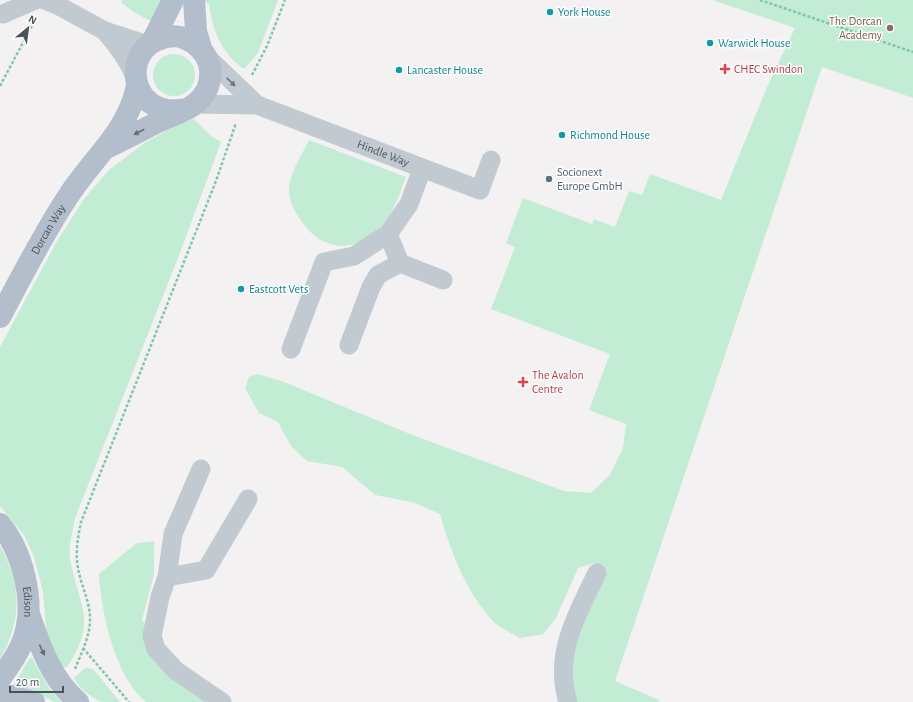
<svg xmlns="http://www.w3.org/2000/svg" width="913" height="702" viewBox="0 0 913 702" font-family="'Alegreya Sans',sans-serif">
	<style>
		.green { fill: #c3ecd5 }
		.lines { fill: none; stroke-linecap: round; stroke-linejoin: round }
		.path { stroke: #7ec7a7; stroke-width: 2.5; stroke-dasharray: 3 2; stroke-linecap: butt }
		.minor { stroke: #c2cad1; stroke-width: 19 }
		.major { stroke: #b3becc; stroke-width: 22 }
		.oneway { fill: #6e777f }
		.oneway2 { fill: #646e78 }
		.culture-dot { fill: #0f9aa8; stroke: #fff; stroke-width: 1.5 }
		.education-dot { fill: #8d6e63; stroke: #fff; stroke-width: 1.5 }
		.health-dot { fill: #e0444e; stroke: #fff; stroke-width: 1.5 }
		.service-dot { fill: #5c6f8a; stroke: #fff; stroke-width: 1.5 }
		.labels { text-anchor: middle; dominant-baseline: central; stroke-width: 3; stroke-linejoin: round; paint-order: stroke }
		.culture-label { font-size: 12px; fill: #0d838f; stroke: #fff; text-anchor: start }
		.education-label { font-size: 12px; fill: #785e54; stroke: #fff; text-anchor: end }
		.health-label { font-size: 12px; fill: #be3a42; stroke: #fff; text-anchor: start }
		.street-label { font-size: 12px; fill: #4a535c; stroke: #fff }
		.service-label { font-size: 12px; fill: #4e5e75; stroke: #fff; text-anchor: start }
	</style>
	<rect width="100%" height="100%" fill="#f3f1f1"/>
	<g class="green">
		<path d="M122 0H162L151 21 135 13 121 2Z"/>
		<path d="M201 0H278L258 53 244 69C222 55 212 29 209 4Z"/>
		<path d="M712 0H913V98L822 67 615 681 659 700 658 702H567L559 677 603 572 593 563 578 568 556 618 543 634 520 638C512 633 501 629 494 622 466 593 451 552 440 514L412 502 375 495 342 467 307 461 291 446 278 422 259 413 245 388 249 377 258 374 284 382 410 434 564 491 591 493 610 475 623 448 626 424 589 410 610 354 491 309 515 247 506 243 523 198 592 224 594 219 615 227 629 191 642 195 650 174 721 200 767 87 795 28Z"/>
		<circle cx="174" cy="75" r="21"/>
		<path d="M194 119 211 136 221 142 178 258 75 518C73 531 68 545 70 558 78 606 99 620 67 667L62 668 47 638 43 592 34 557 24 535 0 506V347L57 241 84 199 109 170 146 142 179 124Z"/>
		<path d="M309 140 406 177C400 193 395 209 384 223 360 253 324 254 302 222 295 212 288 201 289 188 290 172 302 155 309 140Z"/>
		<path d="M154 541V574L142 620 218 702H146C115 677 101 612 99 574L137 543Z"/>
		<path d="M0 546C22 585 22 620 0 659Z"/>
		<path d="M32 658 49 688 61 702H54L32 690 14 685 29 659Z"/>
		<path d="M86 667 94 670 120 702H100L84 691 78 685 74 678Z"/>
	</g>
	<g class="lines">
		<g class="path">
			<path d="M760 0 913 52"/>
			<path d="M252 75 267 46 285 0"/>
			<path d="M0 86 35 20"/>
			<path d="M83 648 129 702"/>
			<path d="M75 669C81 654 89 638 90 622 91 603 81 586 78 568 75 552 78 537 81 522L216 181 236 123"/>
		</g>
		<g class="minor">
			<path d="M44 0 57 5 105 31 148 45"/>
			<path d="M3 14 35 0"/>
			<path d="M105 31C118 46 128 60 136 78"/>
			<path d="M207 57 257 105"/>
			<path id="s1" d="M196 104 257 105 480 190 491 160"/>
			<path d="M388 234 400 263 443 280"/>
			<path d="M349 345 371 287 378 275 400 263"/>
			<path d="M291 349 324 262 354 256 388 234 409 204 422 169"/>
			<path d="M201 469 173 534 167 577 160 597 152 636 156 649 175 670 222 702"/>
			<path d="M167 577 206 570 248 499"/>
			<path d="M568 702C553 655 577 614 597 573"/>
		</g>
		<g class="major">
			<path d="M194 0 196 31 201 48"/>
			<path d="M152 42 173 0"/>
			<path d="M106 148C123 140 140 131 158 122 172 115 192 110 202 97 210 88 212 74 209 63 204 50 196 43 184 38 177 35 170 36 163 38 119 49 129 121 187 109"/>
			<path id="s2" d="M0 317C22 276 43 234 69 195 93 158 129 130 137 85"/>
			<path id="s3" d="M0 524C22 551 35 599 25 634 21 650 10 665 0 679"/>
			<path d="M29 614C40 646 51 679 78 702"/>
			<path d="M0 696H12L34 702"/>
		</g>
	</g>
	<defs><path id="oneway-solid" d="M-6-.8H1V-3.2L6.5 0L1 3.2V.8H-6Z"/></defs>
	<use class="oneway" href="#oneway-solid" transform="translate(231 82) rotate(44)"/>
	<g class="oneway2">
		<use href="#oneway-solid" transform="translate(139 132) rotate(152)"/>
		<use href="#oneway-solid" transform="translate(42 650) rotate(65)"/>
	</g>
	<g class="culture-dot">
		<circle cx="550" cy="12" r="4"/>
		<circle cx="710" cy="43" r="4"/>
		<circle cx="399" cy="70" r="4"/>
		<circle cx="562" cy="135" r="4"/>
		<circle cx="241" cy="289" r="4"/>
	</g>
	<circle class="education-dot" cx="890" cy="28" r="4"/>
	<g class="health-dot">
		<path d="M723 63h4v4h4v4h-4v4h-4v-4h-4v-4h4z"/>
		<path d="M521 376h4v4h4v4h-4v4h-4v-4h-4v-4h4z"/>
	</g>
	<circle class="service-dot" cx="549" cy="179" r="4"/>
	<g class="labels">
		<g class="culture-label">
			<text x="558" y="12">York House</text>
			<text x="718" y="43">Warwick House</text>
			<text x="407" y="70">Lancaster House</text>
			<text x="570" y="135">Richmond House</text>
			<text x="249" y="289">Eastcott Vets</text>
		</g>
		<g class="education-label">
			<text x="882" y="21">The Dorcan<tspan x="882" dy="14">Academy</tspan></text>
		</g>
		<g class="health-label">
			<text x="734" y="69">CHEC Swindon</text>
			<text x="532" y="375">The Avalon<tspan x="532" dy="14">Centre</tspan></text>
		</g>
		<g class="street-label">
			<text stroke="none"><textPath href="#s1" startOffset="196">Hindle Way</textPath></text>
			<text stroke="none"><textPath href="#s2" startOffset="100">Dorcan Way</textPath></text>
			<text stroke="none"><textPath href="#s3" startOffset="84">Edison</textPath></text>
		</g>
		<g class="service-label">
			<text x="557" y="172">Socionext<tspan x="557" dy="14">Europe GmbH</tspan></text>
		</g>
	</g>
	<g transform="translate(28 28) rotate(29)" stroke="#ffffff" stroke-width="3" paint-order="stroke">
	<path d="M0-3L7 15L0 10L-7 15Z" fill="#4a535c"/>
	<text y="-6" font-size="11" font-weight="bold" text-anchor="middle" fill="#4a535c">N</text>
	</g>
	<path d="M10 686v6h53v-6" fill="none" stroke="#4a535c" stroke-width="2"/>
	<text x="16" y="686" font-size="12" fill="#4a535c" stroke="#ffffff" stroke-width="3" paint-order="stroke">20 m</text>
</svg>
